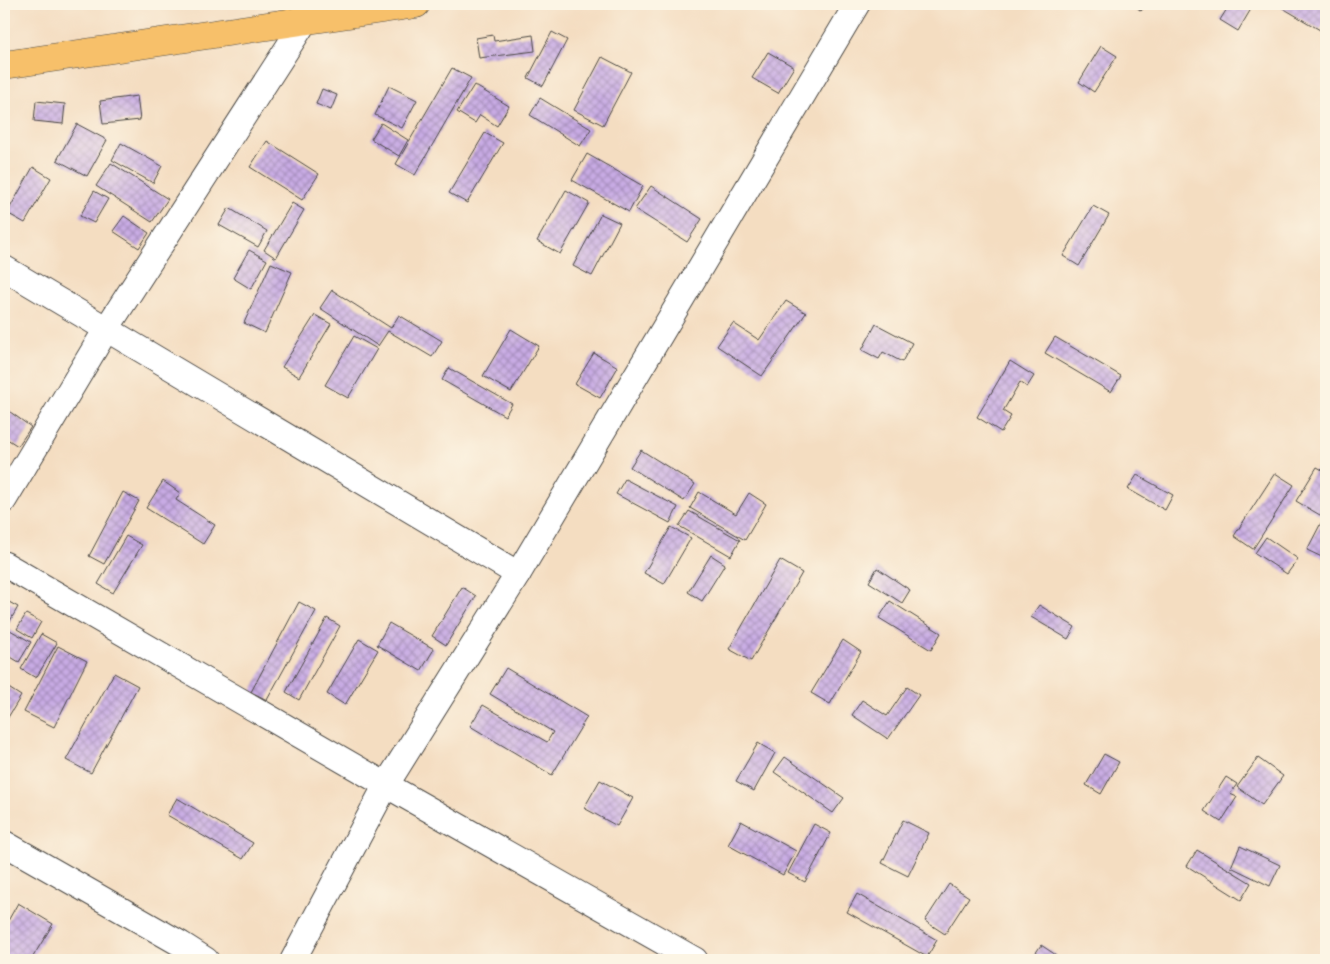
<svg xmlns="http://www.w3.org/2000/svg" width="1330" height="964" viewBox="0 0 1330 964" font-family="'Architects Daughter',sans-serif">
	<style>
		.building { fill: url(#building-cross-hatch) }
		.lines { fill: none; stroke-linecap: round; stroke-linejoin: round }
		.street-casing { stroke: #494642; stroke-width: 27 }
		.primary-casing { stroke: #494642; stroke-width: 29 }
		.street { stroke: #fff; stroke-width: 25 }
		.primary { stroke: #f7c06b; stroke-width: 28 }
	</style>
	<defs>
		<pattern id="building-cross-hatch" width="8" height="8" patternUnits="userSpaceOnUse" patternTransform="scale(1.25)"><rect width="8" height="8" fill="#c8abe4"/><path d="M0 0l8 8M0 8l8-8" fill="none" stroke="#a38bb9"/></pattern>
	</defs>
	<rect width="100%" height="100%" fill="#fcf5e5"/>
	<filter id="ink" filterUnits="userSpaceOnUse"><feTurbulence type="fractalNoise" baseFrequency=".02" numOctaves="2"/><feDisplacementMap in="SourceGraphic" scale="10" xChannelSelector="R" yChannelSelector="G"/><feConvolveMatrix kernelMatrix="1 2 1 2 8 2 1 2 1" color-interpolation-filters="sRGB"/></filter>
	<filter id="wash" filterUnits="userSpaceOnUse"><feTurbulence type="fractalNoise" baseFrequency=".0096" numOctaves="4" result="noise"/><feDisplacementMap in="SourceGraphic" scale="20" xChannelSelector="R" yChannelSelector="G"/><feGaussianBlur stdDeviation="1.12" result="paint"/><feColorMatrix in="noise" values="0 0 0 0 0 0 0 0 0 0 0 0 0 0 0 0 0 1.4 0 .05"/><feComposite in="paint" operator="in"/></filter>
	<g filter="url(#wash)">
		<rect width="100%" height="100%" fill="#f4ddc1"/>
		<g id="blocks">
			<g class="building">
				<path d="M1133 4H1148L1141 11Z"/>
				<path d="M1230 4H1254L1238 31 1220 20Z"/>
				<path d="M1276 4H1326V20L1320 30Z"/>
				<path d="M552 32 567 40 543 86 528 78Z"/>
				<path d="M493 35 494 41 533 35 535 51 479 58 476 38Z"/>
				<path d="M1101 46 1117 56 1094 92 1079 82Z"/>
				<path d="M768 52 794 67 778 93 752 78Z"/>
				<path d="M602 57 631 72 603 125 574 110Z"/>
				<path d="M452 68 471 78 415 175 396 164Z"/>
				<path d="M474 85 509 106 497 126 480 115 475 123 457 112Z"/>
				<path d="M389 86 417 100 402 128 375 115Z"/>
				<path d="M322 89 337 95 331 110 316 104Z"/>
				<path d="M137 96 140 120 103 124 100 101Z"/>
				<path d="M540 98 591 129 580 146 530 115Z"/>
				<path d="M36 101 65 104 63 124 34 121Z"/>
				<path d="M381 123 408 140 399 156 371 139Z"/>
				<path d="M77 124 107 140 87 176 57 160Z"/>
				<path d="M485 133 503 143 467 203 449 193Z"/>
				<path d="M267 141 319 174 302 200 250 167Z"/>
				<path d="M121 143 162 166 153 183 112 160Z"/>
				<path d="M587 154 643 186 629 212 572 180Z"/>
				<path d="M111 163 168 199 152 222 96 186Z"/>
				<path d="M33 167 51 178 25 223 7 213Z"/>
				<path d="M651 186 702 219 687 242 635 209Z"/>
				<path d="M566 190 589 203 560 254 537 241Z"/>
				<path d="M94 191 108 199 94 223 80 216Z"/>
				<path d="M292 203 304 210 276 258 264 250Z"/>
				<path d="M1093 206 1109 215 1079 266 1063 256Z"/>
				<path d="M229 208 267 231 258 247 219 225Z"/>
				<path d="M601 214 620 223 592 276 573 266Z"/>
				<path d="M124 216 149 233 139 248 113 231Z"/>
				<path d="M249 250 267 260 251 289 233 278Z"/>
				<path d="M271 263 292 272 265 333 244 323Z"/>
				<path d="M332 290 391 328 399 315 442 341 432 357 388 331 378 346 320 308Z"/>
				<path d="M786 301 806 313 762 376 717 346 733 323 759 340Z"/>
				<path d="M315 315 331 324 299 377 282 367Z"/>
				<path d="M876 324 912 343 902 362 883 352 879 359 862 350Z"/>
				<path d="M511 329 539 346 511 392 483 376Z"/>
				<path d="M354 336 377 349 348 398 325 385Z"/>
				<path d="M1055 337 1121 376 1111 392 1045 353Z"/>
				<path d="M594 353 618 367 600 398 575 384Z"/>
				<path d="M1010 361 1034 376 1027 387 1020 382 1003 411 1011 416 1001 432 977 417Z"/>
				<path d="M449 368 512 404 505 416 442 380Z"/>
				<path d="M6 409 31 427 18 446 4 437V412Z"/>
				<path d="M641 450 695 484 684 501 630 467Z"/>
				<path d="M1317 467 1326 472 1325 518 1296 501Z"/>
				<path d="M1275 473 1294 485 1253 549 1234 536Z"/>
				<path d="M1137 475 1173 495 1165 510 1128 489Z"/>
				<path d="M625 479 678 507 670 523 616 494Z"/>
				<path d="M163 481 180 493 176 500 215 525 203 544 146 508Z"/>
				<path d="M123 492 139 501 104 564 89 556Z"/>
				<path d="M699 492 736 514 749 493 766 504 745 540 690 508Z"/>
				<path d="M689 511 740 540 731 556 679 526Z"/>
				<path d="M1321 523 1326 526V559L1307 550Z"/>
				<path d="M671 527 691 538 664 584 644 573Z"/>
				<path d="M126 536 142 545 113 593 98 584Z"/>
				<path d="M1266 537 1298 559 1287 574 1255 553Z"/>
				<path d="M711 555 725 564 702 601 688 592Z"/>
				<path d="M780 560 802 573 751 661 729 649Z"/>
				<path d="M877 568 910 590 902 603 869 582Z"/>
				<path d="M462 587 476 596 446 645 432 636Z"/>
				<path d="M890 601 941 633 931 650 879 618Z"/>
				<path d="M9 602 18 607 6 628 4 627V611Z"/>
				<path d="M299 602 316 611 267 700 251 692Z"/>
				<path d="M1039 605 1075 627 1068 639 1031 617Z"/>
				<path d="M26 614 41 622 32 638 17 629Z"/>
				<path d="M327 618 340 626 299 700 286 692Z"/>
				<path d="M389 623 434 649 421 671 377 645Z"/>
				<path d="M10 630 31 642 19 662 4 653V640Z"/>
				<path d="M41 634 57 643 36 678 21 669Z"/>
				<path d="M359 639 378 650 345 705 327 694Z"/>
				<path d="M843 640 861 652 830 704 811 693Z"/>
				<path d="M58 646 87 661 54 727 24 712Z"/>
				<path d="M506 668 587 717 552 775 470 726 483 705 547 742 553 732 490 694Z"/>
				<path d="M114 673 138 686 91 773 66 760Z"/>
				<path d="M4 685 21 696 7 719 4 717Z"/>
				<path d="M907 687 919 695 888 739 852 715 862 700 887 716Z"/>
				<path d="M758 743 775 753 754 791 736 781Z"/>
				<path d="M1104 754 1119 762 1101 794 1086 785Z"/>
				<path d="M785 757 844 798 833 813 774 772Z"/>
				<path d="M1258 758 1283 776 1262 805 1237 787Z"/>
				<path d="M1226 777 1237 784 1230 794 1237 797 1221 822 1204 811Z"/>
				<path d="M600 780 633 798 617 826 584 808Z"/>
				<path d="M177 798 253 843 243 859 167 815Z"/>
				<path d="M903 820 929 833 908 876 882 863Z"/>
				<path d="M741 821 796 851 783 875 728 845Z"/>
				<path d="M814 824 831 833 805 882 788 873Z"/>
				<path d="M1240 846 1280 865 1270 886 1231 867Z"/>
				<path d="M1197 850 1251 883 1241 900 1187 866Z"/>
				<path d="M949 884 969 897 945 934 925 921Z"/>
				<path d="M857 894 937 940 927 957 847 912Z"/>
				<path d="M18 903 53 924 31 960H4V928Z"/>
				<path d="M1041 945 1056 955 1053 960H1031Z"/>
			</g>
		</g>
	</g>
	<g filter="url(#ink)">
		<use href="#blocks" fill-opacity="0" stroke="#494642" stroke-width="1"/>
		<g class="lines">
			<defs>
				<g id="street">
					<path d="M4 268 518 574"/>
					<path d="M4 500 107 328 316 4"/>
					<path d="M4 564 386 785 695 960"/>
					<path d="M4 843 181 944 206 960"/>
					<path d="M293 960 386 785 518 574 857 4"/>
				</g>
				<path id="primary" d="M4 65 416 4"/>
			</defs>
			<use href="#street" class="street-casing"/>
			<use href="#primary" class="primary-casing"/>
			<use href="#street" class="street"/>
			<use href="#primary" class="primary"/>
		</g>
	</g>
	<rect width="1330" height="964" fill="none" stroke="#fcf5e5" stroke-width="20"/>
</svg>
